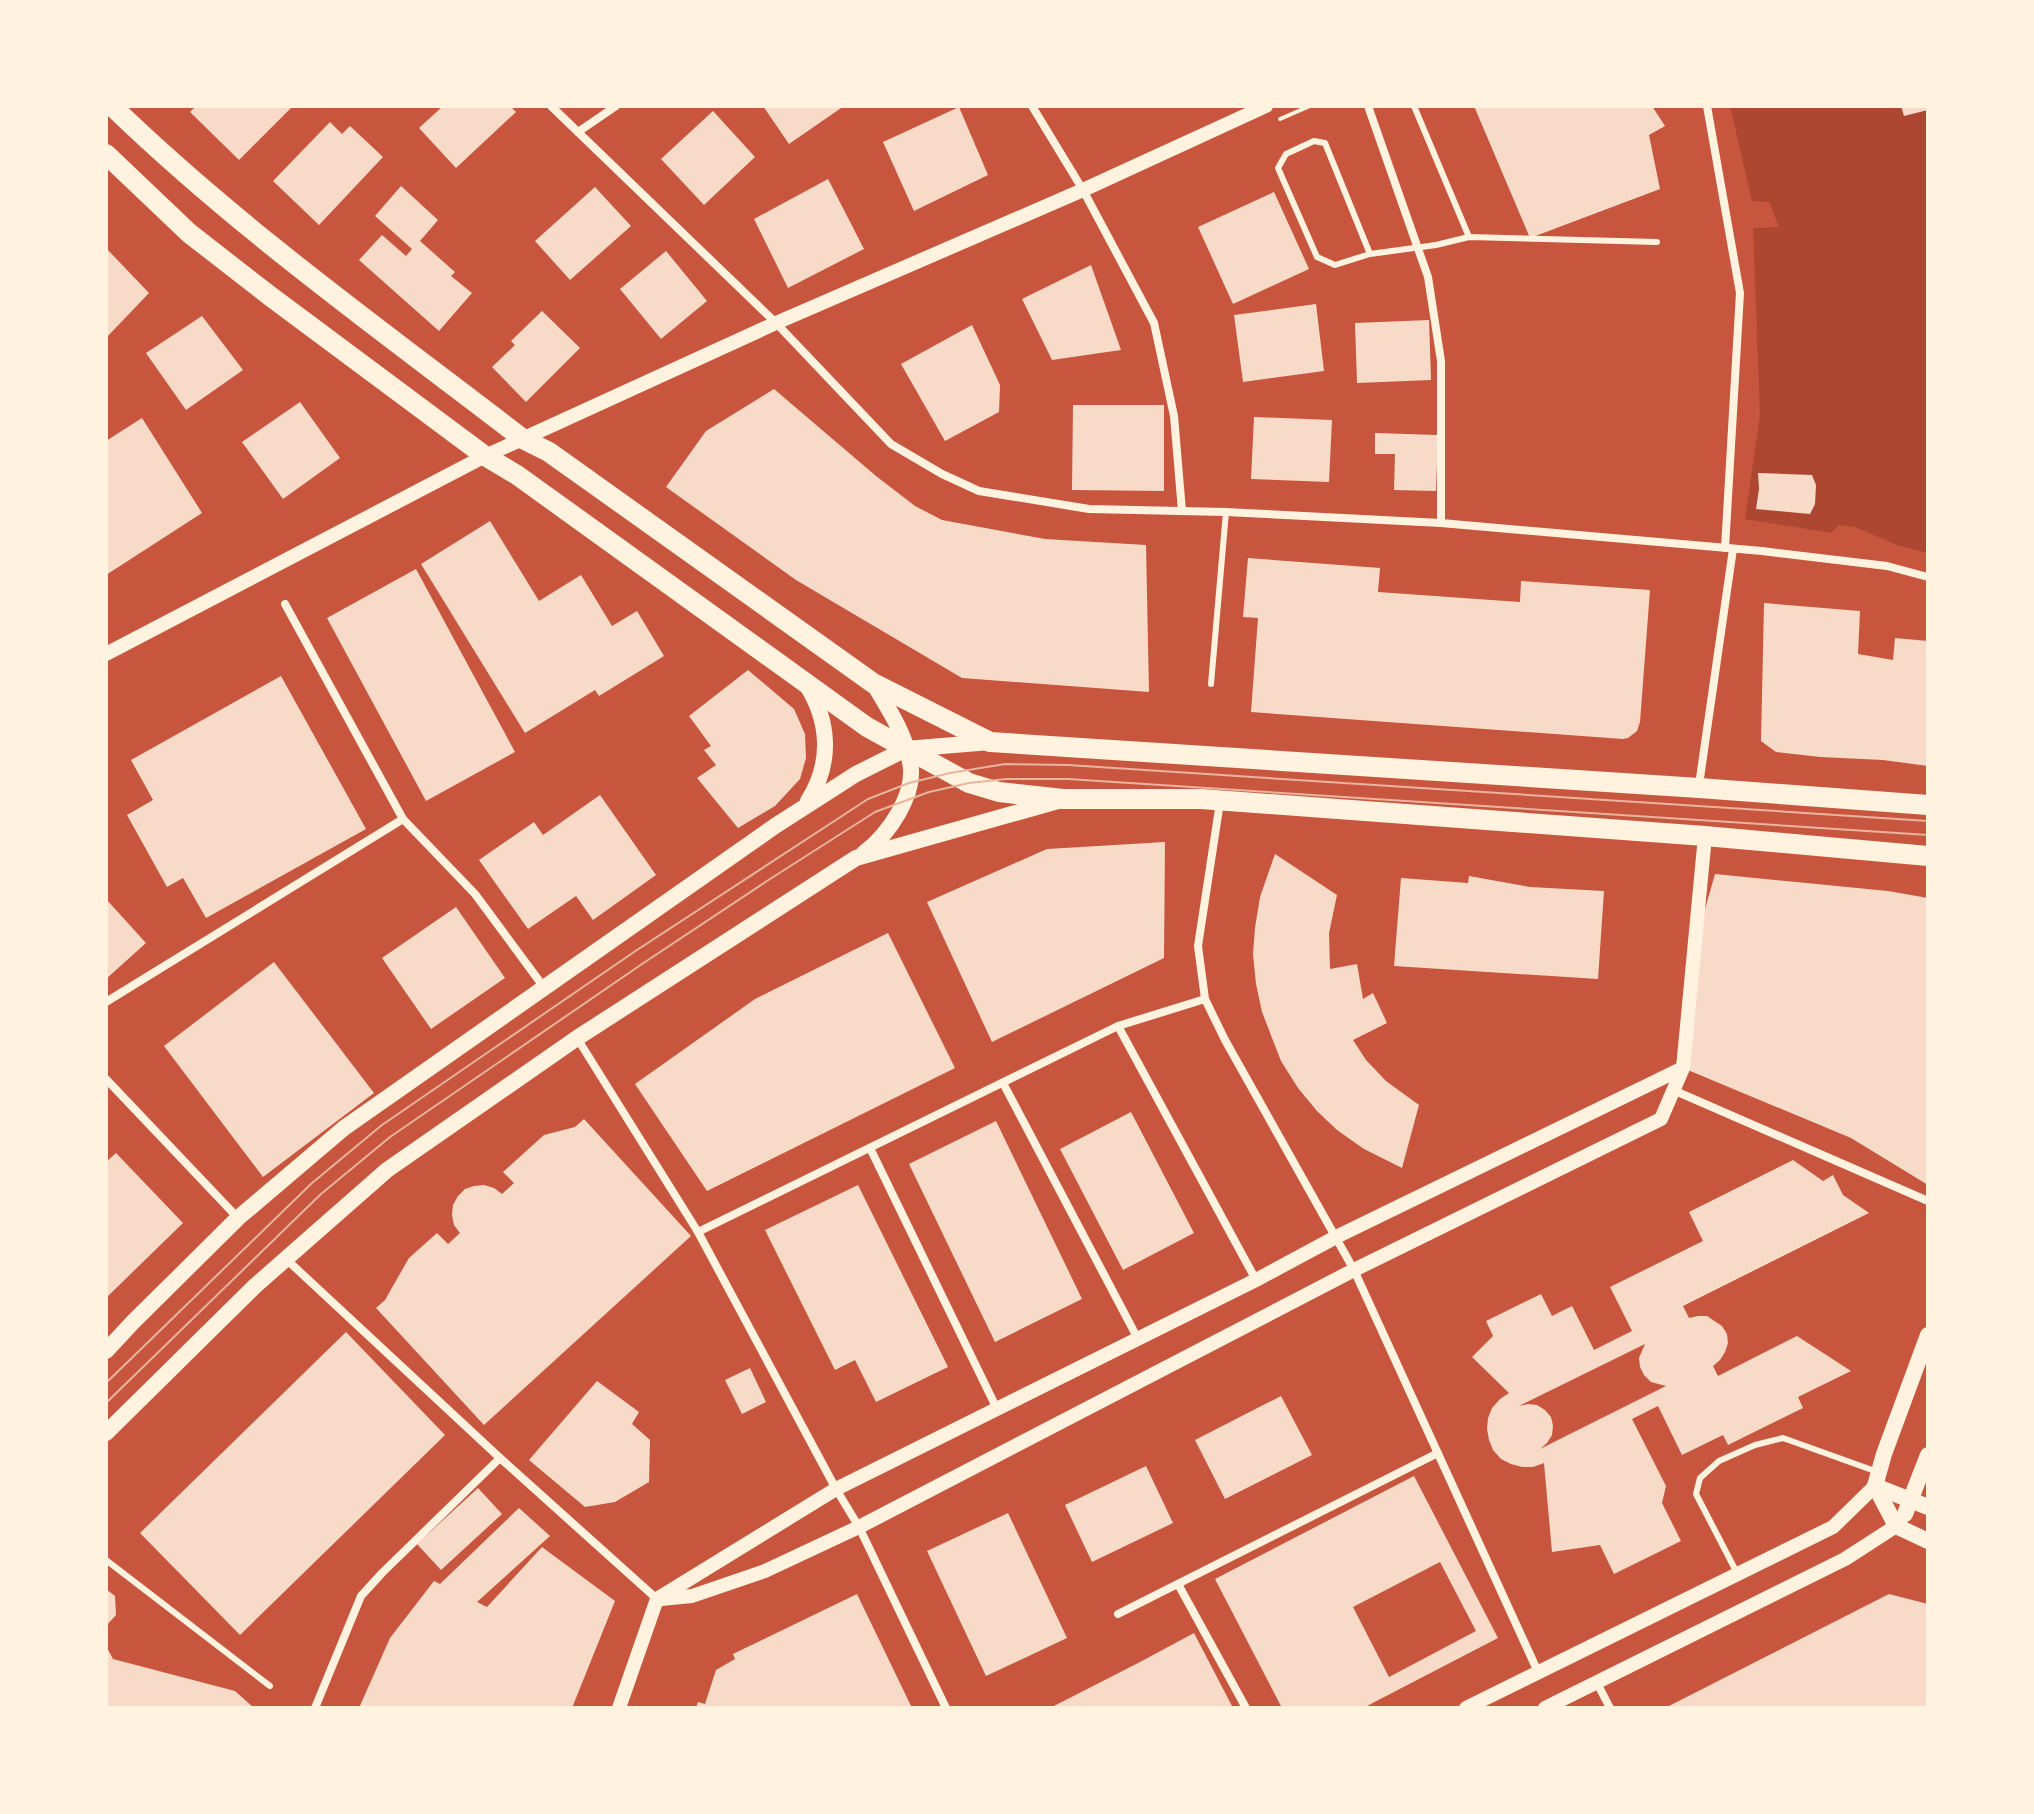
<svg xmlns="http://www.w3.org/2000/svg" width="2034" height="1814" viewBox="0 0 2034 1814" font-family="'Asap Condensed',sans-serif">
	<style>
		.green { fill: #ae4732 }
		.building { fill: #f7dbc8; fill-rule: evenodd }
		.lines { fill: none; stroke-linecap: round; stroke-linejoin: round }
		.path { stroke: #fff3e0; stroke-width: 4 }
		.service { stroke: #fff3e0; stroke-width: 6 }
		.minor { stroke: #fff3e0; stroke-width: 8 }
		.tertiary { stroke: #fff3e0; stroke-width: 14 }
		.secondary { stroke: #fff3e0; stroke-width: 16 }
		.primary { stroke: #fff3e0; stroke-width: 20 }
		.tram { stroke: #e9b49f; stroke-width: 2 }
	</style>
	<rect width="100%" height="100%" fill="#c8553d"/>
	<path class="green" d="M1730 106H1928V553L1897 545 1855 527 1839 525 1831 533 1745 519 1760 414 1753 228 1779 227 1769 202 1752 201Z"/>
	<g class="building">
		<path d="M196 106H293L239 160 190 112Z"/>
		<path d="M443 106H510L516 112 456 168 419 128Z"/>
		<path d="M763 106H844L789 144Z"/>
		<path d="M1474 106H1652L1665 126 1649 135 1660 189 1530 238Z"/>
		<path d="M1901 106H1928V110L1904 116Z"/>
		<path d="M959 107 988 175 914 211 883 142Z"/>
		<path d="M713 111 755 157 704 205 661 159Z"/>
		<path d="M330 122 342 134 350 126 383 157 319 225 273 181Z"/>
		<path d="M828 179 864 249 788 288 754 219Z"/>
		<path d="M401 186 438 220 420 241 455 272 451 276 472 293 439 331 359 260 382 235 406 256 412 249 375 216Z"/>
		<path d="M595 187 631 226 570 280 535 241Z"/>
		<path d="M1274 192 1309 269 1233 304 1198 227Z"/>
		<path d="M106 248 149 293 106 338Z"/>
		<path d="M666 251 707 301 661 339 620 289Z"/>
		<path d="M1091 265 1121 350 1052 360 1022 299Z"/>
		<path d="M1316 304 1324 371 1243 382 1234 315Z"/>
		<path d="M542 311 580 348 526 402 492 367 515 345 511 341Z"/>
		<path d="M202 316 243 370 186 410 146 353Z"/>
		<path d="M1429 320 1431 380 1357 383 1355 323Z"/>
		<path d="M972 325 1000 385 999 412 945 441 901 364Z"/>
		<path d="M774 389 876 476 915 506 942 520 1045 539 1146 545 1149 692 962 678 796 580 666 487 706 431Z"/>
		<path d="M300 402 340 458 283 499 242 442Z"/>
		<path d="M1073 405H1164V491L1072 490Z"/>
		<path d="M1254 417 1332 420 1329 482 1251 479Z"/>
		<path d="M142 418 202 513 106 575V441Z"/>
		<path d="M1375 433 1438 435 1436 491 1394 490 1395 454H1375Z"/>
		<path d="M1758 473 1812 475 1816 485 1815 504 1810 514 1756 509 1759 489Z"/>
		<path d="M490 521 539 601 581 575 612 626 637 611 664 656 599 696 595 690 525 733 421 564Z"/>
		<path d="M1248 558 1380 568 1378 592 1520 602 1521 581 1650 590 1640 722 1637 731 1628 738 1623 739 1251 712 1258 618 1243 617Z"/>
		<path d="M416 569 515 752 426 801 327 618Z"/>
		<path d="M1764 603 1860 611 1858 654 1893 660 1895 638 1928 641V766L1883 760 1820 757 1776 752 1761 741Z"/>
		<path d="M748 670 794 709 805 734 806 758 800 779 775 806 738 828 697 778 716 765 704 750 711 746 689 716Z"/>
		<path d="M281 676 366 829 206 918 183 878 167 887 127 815 153 800 131 760Z"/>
		<path d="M600 795 656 875 593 920 576 896 528 929 479 860 534 822 543 835Z"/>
		<path d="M1165 842 1164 958 992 1042 927 902 1047 849Z"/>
		<path d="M1275 854 1337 895 1329 933 1330 969 1357 964 1363 999 1373 993 1387 1023 1353 1040 1366 1060 1386 1081 1419 1105 1402 1168 1364 1149 1337 1130 1317 1111 1298 1088 1281 1061 1262 1012 1256 984 1253 954 1255 928 1260 897Z"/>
		<path d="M1715 874 1888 891 1928 898V1185L1851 1138 1683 1068 1694 948Z"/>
		<path d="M1469 876 1530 887 1604 891 1598 979 1394 966 1401 878 1468 883Z"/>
		<path d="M106 899 146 943 106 979Z"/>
		<path d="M456 907 505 978 431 1029 382 958Z"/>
		<path d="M888 933 955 1068 707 1191 635 1084 755 999Z"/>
		<path d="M274 962 374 1093 263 1177 164 1046Z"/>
		<path d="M1131 1112 1194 1233 1123 1270 1060 1149Z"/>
		<path d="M584 1119 691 1236 484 1425 376 1308 385 1300 409 1258 437 1233 448 1244 460 1233 454 1225 452 1215 453 1205 458 1196 465 1189 474 1186 484 1185 494 1188 502 1194 514 1183 503 1172 544 1135 575 1127Z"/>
		<path d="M996 1121 1082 1299 995 1342 909 1164Z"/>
		<path d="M116 1153 183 1223 106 1298V1162Z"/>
		<path d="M1793 1160 1823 1181 1833 1175 1843 1195 1869 1213 1683 1306 1689 1318 1698 1316H1707L1722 1326 1727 1334 1728 1343 1725 1352 1720 1360 1713 1366 1718 1376 1797 1336 1851 1371 1798 1397 1803 1408 1728 1445 1723 1435 1682 1455 1658 1406 1632 1419 1666 1486 1662 1503 1681 1541 1614 1574 1600 1545 1552 1552 1544 1463 1533 1467H1522L1511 1464 1501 1459 1493 1450 1489 1440 1487 1429 1488 1418 1492 1408 1500 1399 1509 1393 1472 1357 1493 1336 1486 1321 1541 1294 1552 1316 1572 1306 1594 1350 1632 1331 1610 1287 1703 1241 1689 1212ZM1645 1344 1639 1358 1640 1367 1644 1375 1651 1382 1666 1386 1540 1449 1547 1443 1552 1435 1553 1426 1551 1417 1545 1410 1537 1405 1528 1404 1519 1406Z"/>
		<path d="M858 1185 948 1367 876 1402 855 1360 835 1370 765 1230Z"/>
		<path d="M346 1332 445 1435 240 1635 140 1533Z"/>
		<path d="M750 1368 766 1402 742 1414 725 1380Z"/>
		<path d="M597 1381 639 1412 632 1424 650 1440 649 1482 615 1502 585 1507 529 1460Z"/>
		<path d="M1281 1396 1312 1455 1225 1499 1195 1440Z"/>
		<path d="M1146 1466 1173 1523 1092 1562 1065 1505Z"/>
		<path d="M1414 1476 1498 1638 1363 1708H1282L1215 1579ZM1440 1562 1476 1631 1389 1677 1353 1607Z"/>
		<path d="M478 1488 502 1514 441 1570 417 1544Z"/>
		<path d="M519 1508 550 1536 477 1602 487 1607 542 1547 615 1601 572 1708H359L390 1638 434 1581 440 1584Z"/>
		<path d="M1008 1513 1067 1638 986 1676 927 1551Z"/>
		<path d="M106 1589 115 1596 116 1615 106 1626Z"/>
		<path d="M857 1594 912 1708H696L698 1702 705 1704 716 1670 735 1659 733 1654Z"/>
		<path d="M1889 1594 1928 1604V1708H1665Z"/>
		<path d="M1194 1633 1233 1708H1050L1140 1662Z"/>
		<path d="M106 1646 113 1659 235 1691 254 1708H106Z"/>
	</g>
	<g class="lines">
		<path class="path" d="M1280 119 1310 106"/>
		<g class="service">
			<path d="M1414 106 1469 237"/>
			<path d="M1370 254 1325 143 1314 141 1286 154 1278 168 1317 257 1335 265 1370 254 1436 245 1469 237 1657 242"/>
			<path d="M1211 684 1226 512"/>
			<path d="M106 1560 270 1686"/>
			<path d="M1737 1573 1696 1494 1700 1478 1719 1461 1755 1445 1783 1438 1875 1471"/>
		</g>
		<g class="minor">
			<path d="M551 106 776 323 891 444 942 474 979 491 1089 509 1226 512 1441 523 1762 551 1887 566 1928 577"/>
			<path d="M1032 106 1083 190 1154 323 1174 416 1182 511"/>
			<path d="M1368 106 1428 277 1441 361V523"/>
			<path d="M1707 106 1740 293 1725 548"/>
			<path d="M578 132 616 106"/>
			<path d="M285 604 403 819 475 894 543 986"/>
			<path d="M1699 785 1733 549"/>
			<path d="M1220 802 1198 946 1205 999 1225 1040 1354 1270 1538 1672"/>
			<path d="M106 1002 403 819"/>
			<path d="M1118 1026 1256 1280"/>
			<path d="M577 1038 698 1232 836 1489 859 1527 946 1708"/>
			<path d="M106 1079 238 1218"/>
			<path d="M1003 1083 1138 1339"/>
			<path d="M1673 1090 1928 1201"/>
			<path d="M870 1148 997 1409"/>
			<path d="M698 1232 1118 1026 1205 999"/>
			<path d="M286 1259 500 1458 657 1599"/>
			<path d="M1178 1584 1246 1708"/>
			<path d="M1118 1614 1438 1453"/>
			<path d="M1597 1683 1610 1708"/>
			<path d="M315 1708 361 1596 382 1573 500 1458"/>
		</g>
		<g class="tertiary">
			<path d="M106 654 485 456 776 323 1083 190 1266 106"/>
			<path d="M661 1599 692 1596 765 1571 859 1527 1354 1270 1661 1119 1683 1068"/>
			<path d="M619 1708 657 1599 836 1489 1256 1280 1336 1237 1683 1068 1705 836"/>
			<path d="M1466 1708 1833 1527 1875 1486"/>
			<path d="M1545 1708 1845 1559 1896 1526 1901 1520"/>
		</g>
		<g class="secondary">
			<path d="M806 684C830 722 832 763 808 801"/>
			<path d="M864 853C888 835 917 794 910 762 905 733 888 708 873 683"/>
			<path d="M1928 1335 1884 1454 1875 1486 1896 1526 1928 1541"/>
			<path d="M106 1351 133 1322 238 1218 344 1128 775 826 856 774 906 749 990 742"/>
			<path d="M106 1433 255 1286 387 1170 577 1038 856 858 1058 801"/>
			<path d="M1875 1486 1928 1507"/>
			<path d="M1905 1514 1928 1455"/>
		</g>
		<g class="primary">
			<path d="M112 106C239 229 384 332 523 439L549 452 873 683 990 742 1699 788 1928 805"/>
			<path d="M106 154 189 233 270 296 485 456 517 475 867 727 969 783 999 792 1063 799H1201L1705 836 1928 856"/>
		</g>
		<g class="tram">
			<path d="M106 1383 312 1183 382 1125 634 952 868 799 909 783 950 773 1005 764 1068 765 1928 821"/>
			<path d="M106 1403 321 1194 390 1137 642 964 770 879 875 812 929 792 969 783 1006 779H1068L1928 835"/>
		</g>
	</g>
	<rect width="2034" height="1814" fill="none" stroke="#fff3e0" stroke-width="216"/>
</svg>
